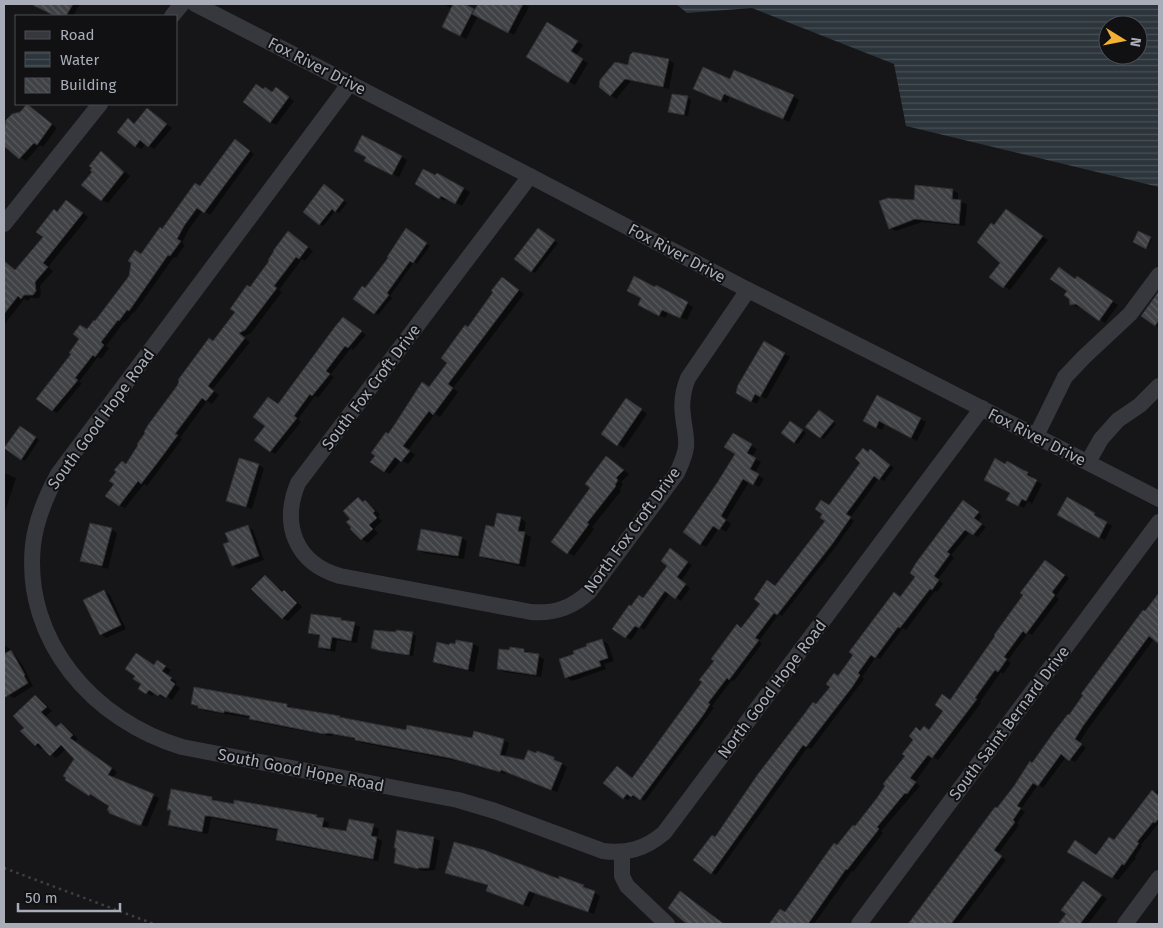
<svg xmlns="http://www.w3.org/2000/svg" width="1163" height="928" viewBox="0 0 1163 928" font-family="'Fira Sans',sans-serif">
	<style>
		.water { fill: url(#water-rules); fill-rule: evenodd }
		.shadow { fill: #0007 }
		.building { fill: url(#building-back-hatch); stroke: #303034 }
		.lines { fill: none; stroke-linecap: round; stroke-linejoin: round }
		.path { stroke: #3d3f44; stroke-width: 2.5; stroke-dasharray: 2.5 4; stroke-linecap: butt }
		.minor { stroke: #37383d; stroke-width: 16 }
		.labels { text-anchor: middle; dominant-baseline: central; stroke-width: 4; stroke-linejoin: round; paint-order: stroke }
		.street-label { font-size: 16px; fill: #a8adb8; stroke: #111113 }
	</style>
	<defs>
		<pattern id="water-rules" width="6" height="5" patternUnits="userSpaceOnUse" patternTransform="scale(1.25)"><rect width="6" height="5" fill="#2c353c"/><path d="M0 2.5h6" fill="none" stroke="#485056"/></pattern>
		<pattern id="building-back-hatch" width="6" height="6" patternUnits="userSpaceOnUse" patternTransform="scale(1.25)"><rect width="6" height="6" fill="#404145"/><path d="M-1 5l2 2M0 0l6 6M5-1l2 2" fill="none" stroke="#595a5e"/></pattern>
	</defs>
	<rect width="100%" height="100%" fill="#161618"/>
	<path class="water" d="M676 4H1159V187L906 126 894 64 752 8 687 13ZM1108 25H1138V55H1108Z"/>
	<g class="shadow">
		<path d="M33 4H80L73 16H57Z"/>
		<path d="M444 4H462L475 11 479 4H524L529 7 514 35 478 16 466 39 443 26 452 9Z"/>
		<path d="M547 24 583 45 576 56 588 63 575 85 527 57Z"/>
		<path d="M668 60 674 63 669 89 631 81 616 99 611 95 629 66Z"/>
		<path d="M731 80 793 96 799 100 789 122 730 96 727 103 701 92Z"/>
		<path d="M264 91 273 93 282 92 294 101 276 125 270 122Z"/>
		<path d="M687 98 691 100 688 116 670 112Z"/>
		<path d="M27 105 57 128 43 147 40 145 26 161 4 145V133Z"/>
		<path d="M148 110 172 128 154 149 146 144 141 149 135 146 128 120 135 124Z"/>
		<path d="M362 136 407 160 399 177 371 163 367 157Z"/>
		<path d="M240 144 254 154 210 215 203 210 189 229 182 243 185 245 176 258 174 257 134 313 133 312 125 323 124 322 106 346 109 348 101 359 98 357 79 382 82 383 57 413 52 410 73 354 87 331 96 322 130 277 142 255Z"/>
		<path d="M102 153 130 176 108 203 102 200 94 172Z"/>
		<path d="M437 174 470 192 462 206 447 198 445 201 416 183 436 176Z"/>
		<path d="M328 187 347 203 339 213 335 211 323 226 320 224Z"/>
		<path d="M953 190 958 193V201L967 204 965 226 922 222 896 231 890 228 915 202Z"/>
		<path d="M75 207 88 217 48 267 53 271 40 286 41 294 39 298H30L28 301 24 299 4 325V267L15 271 44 237 57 213Z"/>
		<path d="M1011 215 1048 240 1010 290 991 277 1002 263 995 227Z"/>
		<path d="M542 231 558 243 535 273 532 271Z"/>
		<path d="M410 232 430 246 417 264 414 262 390 296 392 298 378 315 355 299 365 289Z"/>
		<path d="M1138 233 1152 239 1148 248 1134 242Z"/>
		<path d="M293 236 313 251 305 261 302 259 279 290 282 292 251 333 243 337 250 342 212 390 219 395 212 404 207 401 180 438 182 439 147 486 144 484 125 508 119 505 127 465 236 312 250 288Z"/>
		<path d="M1060 268 1076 280 1083 281 1118 305 1105 323 1081 306 1077 307 1071 304 1069 291Z"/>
		<path d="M508 282 524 294 453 388 458 392 440 417 435 414 408 450 415 455 408 464 401 460 390 474 384 471 388 435 429 388 449 363 468 328Z"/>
		<path d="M657 287 693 307 687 320 668 312 665 318 645 308Z"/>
		<path d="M1159 294V328L1143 316Z"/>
		<path d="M349 322 366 335 353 350 351 348 330 375 334 377 318 398 315 396 298 419 301 422 275 454 270 451 279 406Z"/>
		<path d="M765 343 790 357 766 399 761 396 757 404 737 393Z"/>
		<path d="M877 397 926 422 917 441 885 424 882 430 864 421Z"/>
		<path d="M632 403 647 414 624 448 602 434Z"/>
		<path d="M823 414 836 424 824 439 807 427Z"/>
		<path d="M794 424 806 433 798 444 794 442Z"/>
		<path d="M24 429 39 440 25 461 21 459Z"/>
		<path d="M733 435 757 449 752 457 761 462 755 473 764 479 759 487 749 482 726 520 731 524 726 532 719 528 706 547 700 544 719 484 737 453Z"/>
		<path d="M875 453 894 468 884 481 879 478 850 518 854 521 837 545 782 616 779 614 759 641 762 644 734 681 732 680 712 706 714 708 708 716 645 801 638 797 636 799 632 796 628 800 624 798 605 783 633 779 704 682 738 626 742 629 776 587 826 521 829 507 869 454Z"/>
		<path d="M612 461 629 474 621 482 623 484 620 489 621 491 592 527 594 529 574 556 552 541Z"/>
		<path d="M258 465 264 468 252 509 228 501Z"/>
		<path d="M4 473 16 478 5 512 4 511Z"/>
		<path d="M1027 473 1033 477 1032 479 1042 484 1032 504 1028 501 1024 508 1008 499 1011 493Z"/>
		<path d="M358 499 371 505 380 515 378 517 382 521 374 529 378 533 368 543 362 539 348 522 351 519Z"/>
		<path d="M1067 499 1100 517 1099 519 1112 526 1105 540 1059 515Z"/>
		<path d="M968 505 982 516 978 522 986 527 978 537 970 532 951 555 954 558 938 579 943 584 937 592 935 591 906 630 903 628 880 659 876 657 862 677 864 679 811 749 808 747 716 875 712 873 715 838 816 705 901 598Z"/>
		<path d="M520 518 526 522 524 533 531 537 525 567 486 559 481 556 495 528Z"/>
		<path d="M247 526 253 530 264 560 238 569 233 565 230 543Z"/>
		<path d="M111 529 117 533 108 569 87 563 81 560Z"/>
		<path d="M461 538 467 541 464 559 424 553 418 550Z"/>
		<path d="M675 553 692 565 681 581 690 588 681 601 670 593 644 630 640 627 631 640 614 629 631 607 643 599 668 565Z"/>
		<path d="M1051 565 1069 578 1056 596 1059 599 1032 635 1028 633 1008 660 1011 663 1003 674 1001 672 980 702 981 703 938 760 933 757 915 782 920 786 881 831 883 833 853 872 852 871 814 924H775L772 922 785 913 838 846 856 828 878 799 906 755 915 739 916 729 921 732 930 731 955 705Z"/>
		<path d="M265 576 284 592 290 595 302 607 288 621 282 618Z"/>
		<path d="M104 591 110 595 126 629 106 638 101 634Z"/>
		<path d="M1159 594V643L1154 639 1088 729 1079 743 1086 748 1075 762 1066 757 1043 788 1038 785 1021 809 1025 812 1017 823 1019 825 998 854 1006 860 958 924H952L948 922 947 924H910L1069 717Z"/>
		<path d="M341 619 360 627 357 643 337 640 335 652 325 650 319 646 321 637 309 632Z"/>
		<path d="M412 634 416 636 413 656 386 653 372 648Z"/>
		<path d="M602 640 608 644 614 661 604 664 606 669 572 681 566 677 575 655Z"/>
		<path d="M457 641 473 644 479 647 474 672 440 665 435 661 450 646 456 645Z"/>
		<path d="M5 646 11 649 23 666 33 686 14 698 8 695 4 689Z"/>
		<path d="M524 650 544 659 541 677 504 672 498 668Z"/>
		<path d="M163 665 171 670 167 676 177 682 175 684 180 688 172 700 166 696 165 699 155 693 152 696 147 693 155 667Z"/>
		<path d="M195 688 287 705 292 708V710L339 717 344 719 499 761 505 741 509 743 505 757 524 762 554 759 567 767 557 792 506 772V774L457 761 362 743 355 739 335 735 330 736 256 722 251 718 205 711 193 704Z"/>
		<path d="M35 696 41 700 52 711 46 716 57 728 61 724 67 728 78 739 75 742 117 772 113 778 159 798 147 827 110 813V806L96 797 95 798 90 795 67 780 76 759 66 749 56 758 43 747 41 749 35 745 26 728Z"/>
		<path d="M1159 788V825L1158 824 1141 845 1142 846 1135 857 1136 858 1118 880 1068 852 1097 856 1115 841Z"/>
		<path d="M212 798 218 802 316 816 329 823 328 829 347 833 373 826 379 829 377 838 382 841 378 861 283 843 278 839 279 831 211 818 208 834 175 828 169 825 172 811 169 809Z"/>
		<path d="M398 831 434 838 440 841 435 870 424 871 401 865 395 862Z"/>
		<path d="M447 872 559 880 560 878 583 886 600 896 594 914 535 893 529 907 493 894 487 890 489 886 452 875Z"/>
		<path d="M1089 886 1107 899 1088 924H1067L1062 920Z"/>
	</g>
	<g class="building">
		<path d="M31 4H73L66 16H55Z"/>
		<path d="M453 4H465L474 9 460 36 442 27Z"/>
		<path d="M478 4H523L508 33 472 14Z"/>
		<path d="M547 22 578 41 571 51 583 59 568 83 526 57Z"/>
		<path d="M633 52 669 59 663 87 625 79 610 96 599 87 600 80 615 62 628 65 630 55Z"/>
		<path d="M703 67 730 79 734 70 794 95 783 119 724 94 721 101 693 89Z"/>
		<path d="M256 84 263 89 265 87 272 92 276 87 289 97 270 123 243 102Z"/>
		<path d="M672 94 688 96 684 115 668 112Z"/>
		<path d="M27 104 52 124 37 145 34 143 19 159 4 146V131L6 120 12 114 20 112Z"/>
		<path d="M147 108 167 124 148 147 140 140 135 147 117 132 128 118 134 124Z"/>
		<path d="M362 135 402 156 392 175 364 161 366 157 354 151Z"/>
		<path d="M235 139 250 151 204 213 197 208 184 226 177 239 181 241 170 256 168 255 129 311 127 310 119 321 118 320 101 342 104 345 95 357 93 355 75 378 78 380 52 411 36 399 71 354 69 353 79 339 73 334 80 325 87 329 94 320 95 321 129 276 131 263 128 261 135 250 141 254 160 227 162 229 195 183 200 186Z"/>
		<path d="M101 151 124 172 101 201 81 185 92 172 90 170 92 168 89 166Z"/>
		<path d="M423 169 435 175 437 173 464 188 455 204 441 196 439 199 415 184Z"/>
		<path d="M324 184 344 200 335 212 332 209 319 225 303 212Z"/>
		<path d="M915 185 953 189 952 199 961 200 959 224 915 219 889 229 879 201 888 198 914 200Z"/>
		<path d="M66 200 83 213 43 263 48 267 35 282 36 291 33 295H24L21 299 18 296 4 314V261L15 270 43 237 36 232 54 209 57 212Z"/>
		<path d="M1006 209 1043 236 1003 288 989 277 1000 263 977 242 991 223 994 225Z"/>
		<path d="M406 228 427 243 413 263 410 261 387 293 389 295 374 314 353 299 362 286 365 288 388 258 387 257Z"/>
		<path d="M538 228 555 240 531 272 514 259Z"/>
		<path d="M288 231 308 247 299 259 296 257 274 286 277 288 245 330 239 333 245 338 208 386 214 391 206 401 202 398 175 434 178 435 158 462 141 484 138 481 119 506 105 496 114 484 109 481 116 472 114 470 122 461 126 464 138 445 137 444 145 433 144 432 148 425 177 386 179 381 178 380 209 338 213 341 235 312 230 309 247 285 250 287 269 261 268 260 274 251H273Z"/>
		<path d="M1138 231 1151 237 1146 249 1133 242Z"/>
		<path d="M1059 267 1075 279 1077 276 1113 301 1099 321 1076 304 1070 305 1069 299 1064 295 1067 291 1050 279Z"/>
		<path d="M634 276 655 287 656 285 688 302 680 318 662 310 659 316 638 305 641 298 627 291Z"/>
		<path d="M502 277 519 290 448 384 453 388 433 415 429 411 403 446 410 451 401 462 395 457 384 472 370 462 375 456 371 453 386 432 388 434 395 424 422 382 429 387 447 363 441 358 465 325 468 327 493 292 491 291Z"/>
		<path d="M1159 291V320L1155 326 1141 316Z"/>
		<path d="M343 317 362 331 348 348 345 346 326 371 330 374 312 396 310 394 294 416 297 418 270 452 254 440 265 426 253 417 268 397 278 404 334 328Z"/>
		<path d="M764 341 785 353 760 397 755 394 751 402 736 393 738 385Z"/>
		<path d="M877 395 921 418 911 438 879 421 876 428 863 421Z"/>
		<path d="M626 398 642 409 617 446 601 434Z"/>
		<path d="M819 410 834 421 820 438 805 427Z"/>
		<path d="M790 421 803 430 794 443 781 433Z"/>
		<path d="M20 426 36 437 21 460 4 448Z"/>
		<path d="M733 433 752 444 747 453 756 458 750 469 759 474 753 485 743 479 721 516 726 520 719 530 713 526 700 545 683 532 717 483 735 454 724 447Z"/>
		<path d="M863 448 868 452 870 449 890 465 879 480 874 476 855 502 846 514 851 517 833 543 777 615 774 613 755 638 759 640 729 680 727 678 708 703 710 704 704 714 640 800 633 795 631 797 627 794 623 799 603 783 617 766 632 778 702 682 699 680 714 661 711 659 737 624 741 628 760 604 754 599 767 580 775 586 825 521 820 518 822 514 815 509 821 500 829 505 860 463 855 458Z"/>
		<path d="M606 456 624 470 616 478 618 480 615 485 616 486 587 523 589 524 567 554 551 542 590 488 585 484Z"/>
		<path d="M239 458 259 464 246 507 226 501Z"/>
		<path d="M995 458 1005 464 1007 461 1023 470 1028 472 1027 475 1037 480 1026 501 1022 499 1018 506 1006 500 1010 493 984 480Z"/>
		<path d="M358 497 363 502 365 500 375 511 373 513 377 518 369 525 373 529 361 540 350 529 351 527 346 522 350 519 343 511Z"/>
		<path d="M1067 497 1095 513 1094 515 1107 522 1099 538 1057 515Z"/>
		<path d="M963 500 979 512 974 518 982 524 973 535 965 530 947 552 950 554 934 576 939 580 932 590 930 589 900 628 898 627 875 658 871 655 858 673 860 675 853 686 806 747 803 745 711 874 693 860 712 835 715 837 758 774 805 713 813 702 816 704 830 687 826 684 834 673 838 676 853 655 849 652 894 592 900 597 915 577 910 573 916 563Z"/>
		<path d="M497 513 521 517 518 531 525 532 519 564 479 556 486 525 494 527Z"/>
		<path d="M90 523 112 528 102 566 80 561Z"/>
		<path d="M248 525 259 556 232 566 223 544 229 542 225 533Z"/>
		<path d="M421 529 462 537 458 556 417 550Z"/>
		<path d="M670 548 688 562 677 577 686 584 675 599 665 591 639 628 635 626 625 638 612 629 629 605 631 606 639 595 643 598 667 566 661 561Z"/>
		<path d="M1045 560 1065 575 1052 592 1055 595 1026 634 1023 631 1004 657 1007 659 998 672 995 670 975 698 977 699 932 758 928 755 910 778 916 782 907 794 905 793 877 827 879 829 847 870 846 869 808 924H769L780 909 785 912 834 843 837 845 853 825 855 826 877 798 885 786 883 784 905 756 902 754 913 740 909 736 916 727 920 731 924 726 929 730 943 711 935 705 942 694 950 700 995 636 994 635 1023 595 1020 593Z"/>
		<path d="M265 575 282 592 284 590 297 603 282 619 251 589Z"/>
		<path d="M104 590 121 625 100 635 83 600Z"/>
		<path d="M1159 593V644L1149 636 1083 726 1075 739 1082 744 1069 761 1061 754 1038 786 1033 783 1017 806 1021 808 1013 820 1015 822 994 850 1002 856 951 924H908L995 807 997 808 1014 786 1030 761 1032 763 1054 732 1068 714 1069 715 1083 695 1081 694 1143 610 1145 611Z"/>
		<path d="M311 614 341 618V620L355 622 351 641 332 637 330 649 318 647 320 635 308 633Z"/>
		<path d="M374 630 396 632V630L413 632 409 655 381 651 371 648Z"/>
		<path d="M602 639 608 658 599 661 601 666 565 678 559 659 574 654 573 651 587 646 586 644Z"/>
		<path d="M456 640 473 643 468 670 433 662 437 642 449 645 450 643 455 644Z"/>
		<path d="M510 647 524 649V652L539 654 536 675 497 669 499 649 509 650Z"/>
		<path d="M11 650 25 675 24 676 28 683 4 698V654Z"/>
		<path d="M136 653 154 665 157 660 166 666 162 671 172 678 170 680 175 684 166 698 160 694 158 696 149 690 146 694 138 689 141 684 133 679 135 676 125 669Z"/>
		<path d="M194 687 287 704V707L340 716 339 717 406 730 407 725 472 738 474 731 504 739 500 755 524 760 528 750 536 753 537 751 554 757V760L562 763 551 790 501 770 500 772 450 758 355 740V738L328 733 324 734 249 719 250 716 224 711V713L198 708V706L191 704Z"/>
		<path d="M35 695 47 707 41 712 56 727 61 723 73 735 70 738 112 768 108 775 154 794 141 825H138L109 813V811L107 810 109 806 90 794 89 796 65 780 66 778 63 776 74 759 61 745 50 756 38 743 35 746 20 731 24 728 13 716Z"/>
		<path d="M171 789 212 797V800L234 804V800L317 815 316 817 324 818 322 827 346 831 349 819 374 824 371 836 377 837 373 859 276 840 278 829 209 816H205L202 832 168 825 171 810H167Z"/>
		<path d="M1152 790 1159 796V818L1155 823 1153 822 1137 842 1139 843 1124 865 1122 864 1112 878 1067 852 1075 840 1096 855 1109 837 1114 840Z"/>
		<path d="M397 830 434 837 429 868H418V869L394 863 396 848H394Z"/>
		<path d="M454 842 484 850 559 879V876L584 885 583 887 595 891 588 912 529 891 523 905 486 891 488 885 445 873Z"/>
		<path d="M1083 881 1102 895 1080 924H1058L1066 914 1061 910Z"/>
		<path d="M680 891 697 904 724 924H687L682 920 668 908Z"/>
	</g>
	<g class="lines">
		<path class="path" d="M4 868 154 924"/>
		<g class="minor">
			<path d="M195 4 530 176 748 290 887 360 1159 499"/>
			<path d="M172 16 182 4"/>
			<path d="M350 83 58 474C46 496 36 519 33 545 23 641 94 721 182 747L458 800 495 811 603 851C627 854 645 849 664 833L982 408"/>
			<path d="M530 176 298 483C281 524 295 563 340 576L531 612C554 614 572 608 589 592L677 473C681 464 685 456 686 447 687 436 684 427 683 416 681 402 683 390 688 378L748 290"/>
			<path d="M4 224 100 104"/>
			<path d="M1036 436 1065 377 1084 357 1130 314 1159 275"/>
			<path d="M1088 462 1101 439 1118 420 1140 405 1159 386"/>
			<path d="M622 852V876L627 886 667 924"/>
			<path d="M859 924 1159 522"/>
			<path d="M1125 924 1159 878"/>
		</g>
	</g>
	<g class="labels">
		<g class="street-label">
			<text transform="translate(317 66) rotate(27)">Fox River Drive</text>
			<text transform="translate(677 253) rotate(28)">Fox River Drive</text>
			<text transform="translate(371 387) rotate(-53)">South Fox Croft Drive</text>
			<text transform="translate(101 419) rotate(-54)">South Good Hope Road</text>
			<text transform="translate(1037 437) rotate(27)">Fox River Drive</text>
			<text transform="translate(632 530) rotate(-54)">North Fox Croft Drive</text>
			<text transform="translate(772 689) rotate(-53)">North Good Hope Road</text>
			<text transform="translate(1009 723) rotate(-53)">South Saint Bernard Drive</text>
			<text transform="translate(301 770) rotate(11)">South Good Hope Road</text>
		</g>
	</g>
	<rect width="1163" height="928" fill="none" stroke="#a8adb8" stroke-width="10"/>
	<rect x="15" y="15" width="162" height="90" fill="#111113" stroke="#4d4f55"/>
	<rect x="25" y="31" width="25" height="8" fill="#37383d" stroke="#4d4f55"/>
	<text x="60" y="40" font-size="15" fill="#a8adb8">Road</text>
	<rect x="25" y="52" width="25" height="15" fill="url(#water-rules)" stroke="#4d4f55"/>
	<text x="60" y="65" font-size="15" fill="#a8adb8">Water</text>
	<rect x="25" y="78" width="25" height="15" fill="url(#building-back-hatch)" stroke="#4d4f55"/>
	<text x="60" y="90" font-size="15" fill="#a8adb8">Building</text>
	<g transform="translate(1123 40) rotate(100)"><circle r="24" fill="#111113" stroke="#4d4f55"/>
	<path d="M0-4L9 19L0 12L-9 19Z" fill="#f2b134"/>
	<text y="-8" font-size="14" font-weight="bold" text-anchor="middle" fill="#a8adb8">N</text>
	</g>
	<path d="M18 903v8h102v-8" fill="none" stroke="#a8adb8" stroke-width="2.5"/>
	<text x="25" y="903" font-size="15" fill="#a8adb8" stroke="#111113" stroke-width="4" paint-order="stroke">50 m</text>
</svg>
